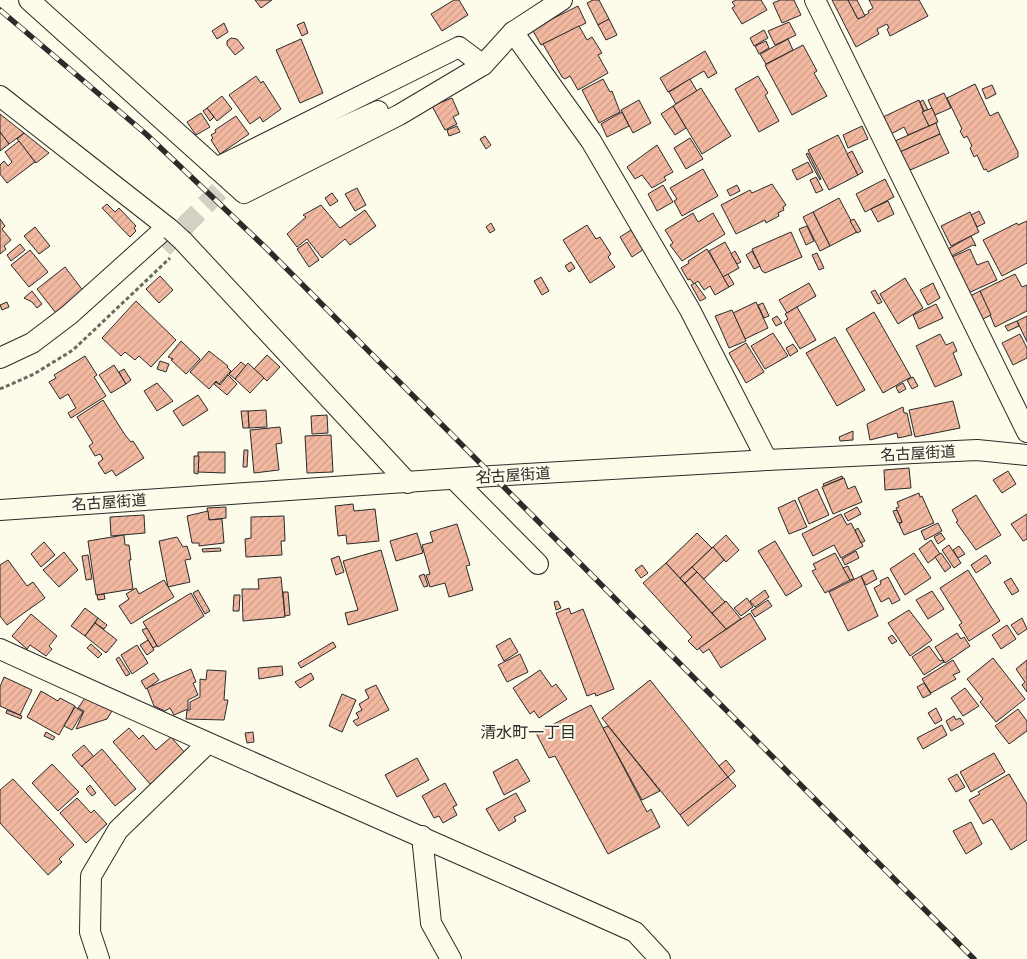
<svg xmlns="http://www.w3.org/2000/svg" width="1027" height="959" viewBox="0 0 1027 959" font-family="Ubuntu,'Noto Sans JP',sans-serif">
	<style>
		.building { fill: url(#building-hatch); stroke: #2b2b2b }
		.lines { fill: none; stroke-linecap: round; stroke-linejoin: round }
		.minor-tunnel { stroke: #d3d1c4; stroke-width: 20; stroke-dasharray: 20 10; stroke-linecap: butt }
		.minor-casing { stroke: #2b2b2b; stroke-width: 22 }
		.path { stroke: #6a6964; stroke-width: 3; stroke-dasharray: 4 2.5; stroke-linecap: butt }
		.minor { stroke: #fdfbea; stroke-width: 20 }
		.rail-casing { stroke: #2b2b2b; stroke-width: 5.5 }
		.rail { stroke: #fdfbea; stroke-width: 4; stroke-dasharray: 11; stroke-linecap: butt }
		.minor-bridge-casing { stroke: #2b2b2b; stroke-width: 22; stroke-linecap: butt }
		.minor-bridge { stroke: #fdfbea; stroke-width: 20 }
		.labels { text-anchor: middle; dominant-baseline: central; stroke-width: 4; stroke-linejoin: round; paint-order: stroke }
		.street-label { font-size: 15px; fill: #2b2b2b; stroke: #fdfbea }
		.neighbourhood-label { font-size: 16px; fill: #2b2b2b; stroke: #fdfbea }
	</style>
	<defs>
		<pattern id="building-hatch" width="6" height="6" patternUnits="userSpaceOnUse" patternTransform="scale(1.25)"><rect width="6" height="6" fill="#f2b8a0"/><path d="M-1 1l2-2M0 6l6-6M5 7l2-2" fill="none" stroke="#d09e8a"/></pattern>
	</defs>
	<rect width="100%" height="100%" fill="#fdfbea"/>
	<g class="building">
		<path d="M255 0H272L261 8Z"/>
		<path d="M454 0H459L468 15 442 31 431 14Z"/>
		<path d="M593 0H599L609 19 598 25 587 3Z"/>
		<path d="M736 0H761L767 10 742 24 732 8 735 6 732 2Z"/>
		<path d="M780 0H794L801 15 782 23 773 3Z"/>
		<path d="M832 0H848L858 19 869 13 868 11 873 8 869 0H919L928 16 890 36 887 29 889 28 887 24 877 29 879 34 856 47Z"/>
		<path d="M848 0H857L865 16 858 19Z"/>
		<path d="M578 6 586 23 541 45 532 29Z"/>
		<path d="M609 19 617 35 606 40 598 25Z"/>
		<path d="M304 22 308 33 302 36 297 25Z"/>
		<path d="M789 22 796 35 775 45 768 31Z"/>
		<path d="M224 23 228 32 217 39 212 31Z"/>
		<path d="M579 26 587 40 592 37 602 53 598 55 608 73 578 90 570 76 565 79 562 77 543 44Z"/>
		<path d="M764 30 768 38 754 46 750 38Z"/>
		<path d="M231 38 237 39 244 48 235 55 227 45V41Z"/>
		<path d="M301 39 323 93 300 103 276 50Z"/>
		<path d="M788 39 793 50 766 64 760 54Z"/>
		<path d="M766 41 769 48 759 54 755 46Z"/>
		<path d="M803 45 817 71 814 73 827 96 792 115 765 65Z"/>
		<path d="M705 51 717 73 708 78 704 71 668 92 660 78Z"/>
		<path d="M256 76 261 83 263 81 281 109 263 122 260 117 250 124 229 95Z"/>
		<path d="M758 76 768 93 765 95 779 121 759 132 735 89Z"/>
		<path d="M603 79 610 92 612 91 620 112 599 123 582 90Z"/>
		<path d="M690 79 697 91 676 104 669 92Z"/>
		<path d="M975 84 990 116 998 112 1018 152V157L988 172 986 169 984 170 977 155 974 157 970 148 972 146 967 136 964 138 960 131 962 129 947 98Z"/>
		<path d="M992 85 996 94 986 99 982 89Z"/>
		<path d="M701 88 731 136 702 154 673 106Z"/>
		<path d="M944 93 951 108 935 115 928 100Z"/>
		<path d="M222 96 232 109 217 121 207 108Z"/>
		<path d="M452 98 459 114 453 117 457 124 445 130 432 106Z"/>
		<path d="M639 100 651 123 633 133 621 110Z"/>
		<path d="M919 100 929 126 908 135 904 127 891 134 883 117Z"/>
		<path d="M923 100 928 110 924 111 920 102Z"/>
		<path d="M673 106 686 128 675 135 661 114Z"/>
		<path d="M207 108 214 117 210 121 203 111Z"/>
		<path d="M932 108 938 122 929 126 922 112Z"/>
		<path d="M622 112 629 126 607 137 601 124Z"/>
		<path d="M201 113 210 127 196 135 187 122Z"/>
		<path d="M0 114 24 133 9 144 0 132Z"/>
		<path d="M236 116 249 134 220 154 211 140 213 138 211 135 216 132 215 130Z"/>
		<path d="M936 123 940 134 900 152 895 141Z"/>
		<path d="M457 126 460 132 449 136 447 130Z"/>
		<path d="M862 126 868 139 848 148 843 135Z"/>
		<path d="M0 132 9 144 0 151Z"/>
		<path d="M24 133 49 153 36 163 17 139Z"/>
		<path d="M940 134 949 153 908 171 900 152Z"/>
		<path d="M838 135 858 175 829 190 808 150Z"/>
		<path d="M485 136 491 145 486 149 480 139Z"/>
		<path d="M690 138 703 159 686 169 674 148Z"/>
		<path d="M19 141 35 162 7 183 0 174V165L4 161 8 166 12 162 5 152Z"/>
		<path d="M657 145 673 172 664 177 666 180 652 188 642 175 635 179 627 167Z"/>
		<path d="M852 151 863 172 858 175 847 154Z"/>
		<path d="M808 153 821 179 820 180 806 154Z"/>
		<path d="M808 162 813 172 797 180 792 170Z"/>
		<path d="M703 169 718 196 682 216 674 201 677 199 670 188Z"/>
		<path d="M816 177 823 190 816 193 810 180Z"/>
		<path d="M885 179 894 197 865 212 856 194Z"/>
		<path d="M772 184 786 205 783 207 784 210 778 213 779 216 766 223 765 220 736 234 721 205 750 190 752 193Z"/>
		<path d="M663 185 673 202 657 211 648 194Z"/>
		<path d="M737 185 740 191 730 196 727 190Z"/>
		<path d="M357 188 366 205 355 211 345 194Z"/>
		<path d="M332 193 338 201 330 206 325 198Z"/>
		<path d="M839 198 857 232 830 246 813 212Z"/>
		<path d="M888 201 894 214 878 222 871 209Z"/>
		<path d="M107 204 115 212 119 208 136 226 134 228 136 231 130 237 102 208Z"/>
		<path d="M321 205 340 228 365 210 376 226 350 245 345 239 322 258 307 239 297 247 287 234 306 217 303 215Z"/>
		<path d="M979 211 985 223 977 227 971 215Z"/>
		<path d="M813 212 830 246 820 251 803 217Z"/>
		<path d="M970 212 979 232 951 246 941 226Z"/>
		<path d="M693 213 698 222 713 213 725 234 682 261 670 245 673 243 665 230Z"/>
		<path d="M0 219 5 226 2 229 11 240 4 246 6 249 0 254Z"/>
		<path d="M854 219 861 231 857 233 850 221Z"/>
		<path d="M1027 221V263L1002 276 983 240 1017 223 1018 225Z"/>
		<path d="M491 223 495 230 490 233 486 227Z"/>
		<path d="M587 225 596 239 600 237 611 254 608 257 615 267 590 283 563 240Z"/>
		<path d="M807 226 814 241 806 245 799 229Z"/>
		<path d="M35 227 50 246 39 254 24 236Z"/>
		<path d="M631 230 644 249 632 257 620 237Z"/>
		<path d="M791 232 802 257 765 273 762 271 752 249Z"/>
		<path d="M971 236 976 246 973 245 950 257 946 250Z"/>
		<path d="M307 242 319 260 309 267 297 249Z"/>
		<path d="M725 242 739 268 723 277 709 251Z"/>
		<path d="M20 244 25 250 11 261 7 255Z"/>
		<path d="M707 249 729 287 715 295 710 286 704 290 698 281 694 284 690 279 688 280 681 268 689 263 688 261Z"/>
		<path d="M970 249 977 265 988 261 997 280 966 294 950 258Z"/>
		<path d="M30 250 48 272 29 287 11 265Z"/>
		<path d="M735 251 741 262 737 264 731 254Z"/>
		<path d="M752 251 760 266 754 269 746 255Z"/>
		<path d="M817 253 824 268 819 270 812 255Z"/>
		<path d="M571 262 575 268 569 272 565 266Z"/>
		<path d="M65 267 87 296 59 317 37 289Z"/>
		<path d="M728 274 734 284 729 287 723 277Z"/>
		<path d="M1015 274 1022 287 1027 285V311L995 327 980 291Z"/>
		<path d="M160 276 173 290 159 303 146 289Z"/>
		<path d="M541 277 549 291 542 295 534 281Z"/>
		<path d="M905 278 923 308 898 324 880 294Z"/>
		<path d="M695 283 706 298 700 301 691 285Z"/>
		<path d="M809 283 816 296 787 313 779 300Z"/>
		<path d="M933 283 940 298 928 305 920 290Z"/>
		<path d="M875 290 882 302 878 304 871 292Z"/>
		<path d="M32 291 42 304 37 308 32 302 24 298Z"/>
		<path d="M980 291 991 315 979 321 968 297Z"/>
		<path d="M136 301 176 340 151 367 139 356 135 360 125 352 121 356 102 338Z"/>
		<path d="M7 302 9 307 2 310 0 305Z"/>
		<path d="M756 302 768 328 745 339 733 313Z"/>
		<path d="M763 303 769 316 764 318 758 305Z"/>
		<path d="M936 304 943 318 919 329 913 315Z"/>
		<path d="M797 307 816 340 800 349 784 322 788 319 785 314Z"/>
		<path d="M732 310 746 341 729 348 715 316Z"/>
		<path d="M874 312 911 377 883 393 846 329Z"/>
		<path d="M777 316 782 323 776 326 772 319Z"/>
		<path d="M1027 316V342L1017 321Z"/>
		<path d="M1017 321 1019 326 1008 331 1005 326Z"/>
		<path d="M773 333 788 356 765 369 751 346Z"/>
		<path d="M940 334 946 345 953 342 957 351 953 353 962 375 935 387 916 346Z"/>
		<path d="M1020 334 1027 348V358L1013 365 1002 343Z"/>
		<path d="M835 337 865 390 837 406 806 353Z"/>
		<path d="M181 341 200 359 186 374 171 360 173 359 168 357Z"/>
		<path d="M746 343 764 372 746 383 729 353Z"/>
		<path d="M793 344 798 351 790 356 786 348Z"/>
		<path d="M209 351 228 366 227 367 231 371 219 384 216 381 209 389 190 372Z"/>
		<path d="M267 355 280 367 267 381 254 369Z"/>
		<path d="M85 356 97 375 94 377 106 396 71 418 68 413 76 408 68 394 60 399 49 382 56 378 54 375Z"/>
		<path d="M160 361 169 364 166 372 157 369Z"/>
		<path d="M241 362 246 366 235 379 229 374Z"/>
		<path d="M248 363 264 378 250 393 235 379Z"/>
		<path d="M114 365 126 384 111 393 99 375Z"/>
		<path d="M124 369 131 380 126 384 119 372Z"/>
		<path d="M228 375 237 384 227 395 214 384 216 382 220 385Z"/>
		<path d="M913 377 918 386 912 389 907 380Z"/>
		<path d="M157 383 173 401 157 411 144 391Z"/>
		<path d="M903 383 906 389 899 393 896 387Z"/>
		<path d="M198 395 208 410 183 426 173 411Z"/>
		<path d="M103 400 125 435 131 442 133 441 144 458 116 476 112 470 105 474 98 463 103 459 100 454 95 456 89 446 93 443 77 417Z"/>
		<path d="M953 401 960 428 915 437 909 410Z"/>
		<path d="M903 407 904 413H907L912 435 898 438 897 433 870 440 867 424Z"/>
		<path d="M266 410 267 427 249 428 248 411Z"/>
		<path d="M241 411H248L249 428H243Z"/>
		<path d="M327 415 328 433 312 434 311 416Z"/>
		<path d="M280 427 282 443 276 444 279 470 254 473 250 430Z"/>
		<path d="M853 431V440L840 441 839 437Z"/>
		<path d="M331 435 333 472 307 473 305 436Z"/>
		<path d="M244 450H248L247 467H243Z"/>
		<path d="M198 452H225V473L198 472Z"/>
		<path d="M194 456H199L198 474 194 473Z"/>
		<path d="M909 468 911 488 885 490 884 470Z"/>
		<path d="M1008 471 1016 484 1002 493 993 480Z"/>
		<path d="M842 476 843 478 824 486 823 484Z"/>
		<path d="M844 478 848 489 855 486 862 502 833 514 822 487Z"/>
		<path d="M817 489 829 515 809 524 798 498Z"/>
		<path d="M919 493 920 497 922 496 934 523 904 535 899 524 902 522 896 508 899 507 897 502Z"/>
		<path d="M976 495 1001 535 976 550 956 522 958 521 952 510Z"/>
		<path d="M795 500 807 527 789 534 778 508Z"/>
		<path d="M353 504 354 511 375 509 379 541 347 544 346 535 338 536 335 506Z"/>
		<path d="M226 507V518L209 520 207 508Z"/>
		<path d="M857 507 861 514 848 521 844 514Z"/>
		<path d="M897 510 902 522 898 523 893 511Z"/>
		<path d="M208 511 209 520 222 519 224 543 199 546V543H192L187 516Z"/>
		<path d="M841 514 847 525 851 523 863 546 841 558 834 545 813 556 802 534Z"/>
		<path d="M1027 514V539L1023 541 1011 524Z"/>
		<path d="M144 515 145 533 111 536 110 517Z"/>
		<path d="M284 516 285 541H281L282 555 246 557 245 539 251 538V517Z"/>
		<path d="M938 523 942 531 925 540 921 531Z"/>
		<path d="M457 524 470 565 466 566 473 590 449 597 445 583 430 587 426 575 430 574 422 545 433 542 430 532Z"/>
		<path d="M858 528 865 541 861 543 855 530Z"/>
		<path d="M417 533 423 553 396 561 390 541Z"/>
		<path d="M697 533 712 548 680 578 666 563Z"/>
		<path d="M941 533 945 539 938 544 934 537Z"/>
		<path d="M124 535 125 545H129L131 560H129L133 589 96 595 88 541Z"/>
		<path d="M726 535 739 550 726 562 713 547Z"/>
		<path d="M177 537 183 547 187 546 191 559 185 560 190 582 168 587 159 541Z"/>
		<path d="M931 540 940 554 928 563 919 549Z"/>
		<path d="M775 541 802 586 786 596 758 551Z"/>
		<path d="M44 542 55 555 41 567 31 554Z"/>
		<path d="M949 545 961 563 954 568 942 550Z"/>
		<path d="M959 546 965 554 958 558 953 550Z"/>
		<path d="M713 547 724 560 704 579 692 567Z"/>
		<path d="M220 548 221 551 203 552 202 549Z"/>
		<path d="M381 550 398 610 348 625 345 613 358 610 343 561Z"/>
		<path d="M856 551 859 558 845 565 842 559Z"/>
		<path d="M64 552 78 570 59 587 43 570Z"/>
		<path d="M835 553 850 580 825 593 812 571 816 569 813 564Z"/>
		<path d="M914 553 931 578 905 595 890 569Z"/>
		<path d="M941 553 951 567 945 572 935 557Z"/>
		<path d="M88 555 92 579 86 580 82 556Z"/>
		<path d="M986 555 991 563 976 573 971 565Z"/>
		<path d="M339 556 344 572 336 575 331 559Z"/>
		<path d="M8 560 27 586 33 582 45 598 7 625 0 616V565Z"/>
		<path d="M666 563 726 629 697 650 688 641 692 637 643 583Z"/>
		<path d="M642 565 648 573 641 578 635 570Z"/>
		<path d="M848 566 854 579 850 580 843 568Z"/>
		<path d="M692 567 697 572 685 583 680 578Z"/>
		<path d="M873 570 877 579 866 585 861 576Z"/>
		<path d="M968 570 1000 621 969 641 959 625 962 623 940 588Z"/>
		<path d="M697 572 725 602 712 613 685 583Z"/>
		<path d="M424 574 428 586 424 587 419 576Z"/>
		<path d="M861 576 878 616 848 631 829 592Z"/>
		<path d="M281 577 285 617 243 621 242 589H259L258 579Z"/>
		<path d="M888 577 900 600 892 604 889 598 881 602 874 588 881 584 880 581Z"/>
		<path d="M1011 578 1019 591 1012 595 1004 582Z"/>
		<path d="M164 580 174 597 131 624 119 606 129 599 126 594 136 588 139 594Z"/>
		<path d="M198 590 210 611 205 614 193 593Z"/>
		<path d="M765 590 769 597 755 607 750 601Z"/>
		<path d="M932 591 944 609 928 619 916 600Z"/>
		<path d="M283 592H288L290 615 285 616Z"/>
		<path d="M191 593 204 616 158 647 143 622Z"/>
		<path d="M104 594 105 599 98 600 97 595Z"/>
		<path d="M234 595H240L239 611H233Z"/>
		<path d="M747 598 753 607 741 616 734 608Z"/>
		<path d="M768 600 772 606 755 617 751 611Z"/>
		<path d="M558 601 561 608 556 610 554 602Z"/>
		<path d="M726 601 741 619 726 629 712 613Z"/>
		<path d="M85 608 98 618 85 636 71 626Z"/>
		<path d="M569 608 571 614 583 609 614 689 596 696 595 693 587 696 556 613Z"/>
		<path d="M909 610 932 640 910 656 888 623Z"/>
		<path d="M750 613 766 639 721 668 709 649 703 653 699 648Z"/>
		<path d="M31 614 57 636 49 646 52 649 46 656 30 645 27 649 12 636Z"/>
		<path d="M98 618 107 625 104 629 95 623Z"/>
		<path d="M1022 618 1027 629 1018 635 1011 625Z"/>
		<path d="M95 623 117 640 106 653 85 636Z"/>
		<path d="M1007 625 1016 639 1001 649 992 635Z"/>
		<path d="M147 628 157 646 153 648 142 630Z"/>
		<path d="M957 633 961 639 964 637 970 646 945 663 935 647Z"/>
		<path d="M892 635 897 641 892 644 888 638Z"/>
		<path d="M510 638 518 652 504 661 496 646Z"/>
		<path d="M148 640 154 650 147 655 140 645Z"/>
		<path d="M333 642 336 647 301 668 298 663Z"/>
		<path d="M91 644 102 654 98 658 87 648Z"/>
		<path d="M137 645 148 663 132 674 121 655Z"/>
		<path d="M929 646 940 661 942 660 944 662 924 675 912 657Z"/>
		<path d="M520 654 528 672 507 682 498 665Z"/>
		<path d="M119 657 130 674 126 676 116 659Z"/>
		<path d="M993 658 1025 699 996 722 980 702 983 699 967 679Z"/>
		<path d="M953 660 960 672 953 675 956 679 931 693 922 679Z"/>
		<path d="M1027 660V692L1022 685 1025 682 1016 669Z"/>
		<path d="M282 666 283 675 259 679 258 668Z"/>
		<path d="M191 669 196 682 193 683 198 695 188 700V709L174 715 170 708 165 711 154 706 147 688Z"/>
		<path d="M207 670 226 671 224 700H228L224 720 186 719 187 710H190V702L200 697V679L206 680Z"/>
		<path d="M540 670 552 687 556 684 567 699 539 718 534 711 530 714 513 688Z"/>
		<path d="M154 673 159 680 146 689 141 681Z"/>
		<path d="M311 673 314 679 300 688 295 682Z"/>
		<path d="M4 677 32 690 20 715 0 706V687Z"/>
		<path d="M650 680 728 777 680 815 602 718Z"/>
		<path d="M924 683 931 694 923 698 917 687Z"/>
		<path d="M376 685 389 710 357 726 353 721 359 718 356 713 362 710 359 704 369 698 365 690Z"/>
		<path d="M965 688 979 706 963 716 951 698Z"/>
		<path d="M41 691 58 701 60 698 75 706 59 735 27 717Z"/>
		<path d="M342 694 356 700 342 732 329 726Z"/>
		<path d="M85 698 112 711 107 719 76 729 84 711 78 708Z"/>
		<path d="M591 705 647 812 651 809 660 827 608 854 555 756 549 758 536 733Z"/>
		<path d="M75 707 83 712 72 730 64 726Z"/>
		<path d="M936 708 942 720 935 724 928 713Z"/>
		<path d="M1018 709 1027 721V731L1009 744 995 726Z"/>
		<path d="M7 710 22 716 21 719 6 713Z"/>
		<path d="M954 716 956 720 960 718 964 724 951 731 946 721Z"/>
		<path d="M942 725 947 735 923 749 917 738Z"/>
		<path d="M608 726 660 791 642 800 603 728Z"/>
		<path d="M129 728 139 739 143 735 156 750 171 737 186 754 151 785 113 742Z"/>
		<path d="M46 732 55 737 53 740 44 736Z"/>
		<path d="M253 732 254 742 247 743 245 733Z"/>
		<path d="M84 745 94 757 82 767 72 755Z"/>
		<path d="M102 749 136 789 115 806 82 766Z"/>
		<path d="M994 753 1005 772 971 792 960 772Z"/>
		<path d="M417 758 429 780 397 797 385 775Z"/>
		<path d="M517 759 530 781 504 795 493 772Z"/>
		<path d="M726 760 735 771 728 777 719 766Z"/>
		<path d="M52 764 79 792 58 811 32 783Z"/>
		<path d="M957 774 965 787 956 792 948 779Z"/>
		<path d="M1009 774 1027 804V840L1011 850 992 819 983 824 969 800 980 794 978 792Z"/>
		<path d="M728 777 736 786 688 826 680 815Z"/>
		<path d="M13 779 74 845 59 859 62 862 48 875 0 823V790Z"/>
		<path d="M445 783 457 805 453 807 457 815 443 823 439 816 434 818 422 796Z"/>
		<path d="M90 785 96 793 92 796 86 789Z"/>
		<path d="M516 793 526 811 514 817 516 821 499 831 486 809Z"/>
		<path d="M77 798 91 813 94 810 107 824 86 843 60 813Z"/>
		<path d="M971 822 982 844 966 854 953 831Z"/>
	</g>
	<g class="lines">
		<path class="minor-tunnel" d="M163 248 234 176"/>
		<defs>
			<g id="minor">
				<path d="M29 0 244 193 399 115 483 65 513 32 562 0"/>
				<path d="M815 0 1027 432"/>
				<path d="M513 32 591 141 690 310 767 460"/>
				<path d="M0 96 171 230"/>
				<path d="M216 168 459 47 483 65"/>
				<path d="M234 176 378 111"/>
				<path d="M183 241 408 483"/>
				<path d="M0 358 32 343 69 315 167 227"/>
				<path d="M455 480 538 564"/>
				<path d="M0 510 492 476 767 460 977 450 1027 455"/>
				<path d="M0 649C211 746 424 837 635 932L660 959"/>
				<path d="M422 836 431 923 451 959"/>
				<path d="M99 959 90 932 91 876 118 830 207 744"/>
			</g>
		</defs>
		<use href="#minor" class="minor-casing"/>
		<path class="path" d="M0 389 34 374 73 350 170 258"/>
		<use href="#minor" class="minor"/>
		<defs>
			<path id="rail" d="M0 10 146 134 266 248 974 959"/>
		</defs>
		<use href="#rail" class="rail-casing"/>
		<use href="#rail" class="rail"/>
		<defs>
			<path id="minor-bridge" d="M171 230 183 241"/>
		</defs>
		<use href="#minor-bridge" class="minor-bridge-casing"/>
		<use href="#minor-bridge" class="minor-bridge"/>
	</g>
	<g class="labels">
		<g class="street-label">
			<text transform="translate(918 453) rotate(-3)">名古屋街道</text>
			<text transform="translate(513 475) rotate(-4)">名古屋街道</text>
			<text transform="translate(109 502) rotate(-4)">名古屋街道</text>
		</g>
		<g class="neighbourhood-label">
			<text x="528" y="732">清水町一丁目</text>
		</g>
	</g>
</svg>
